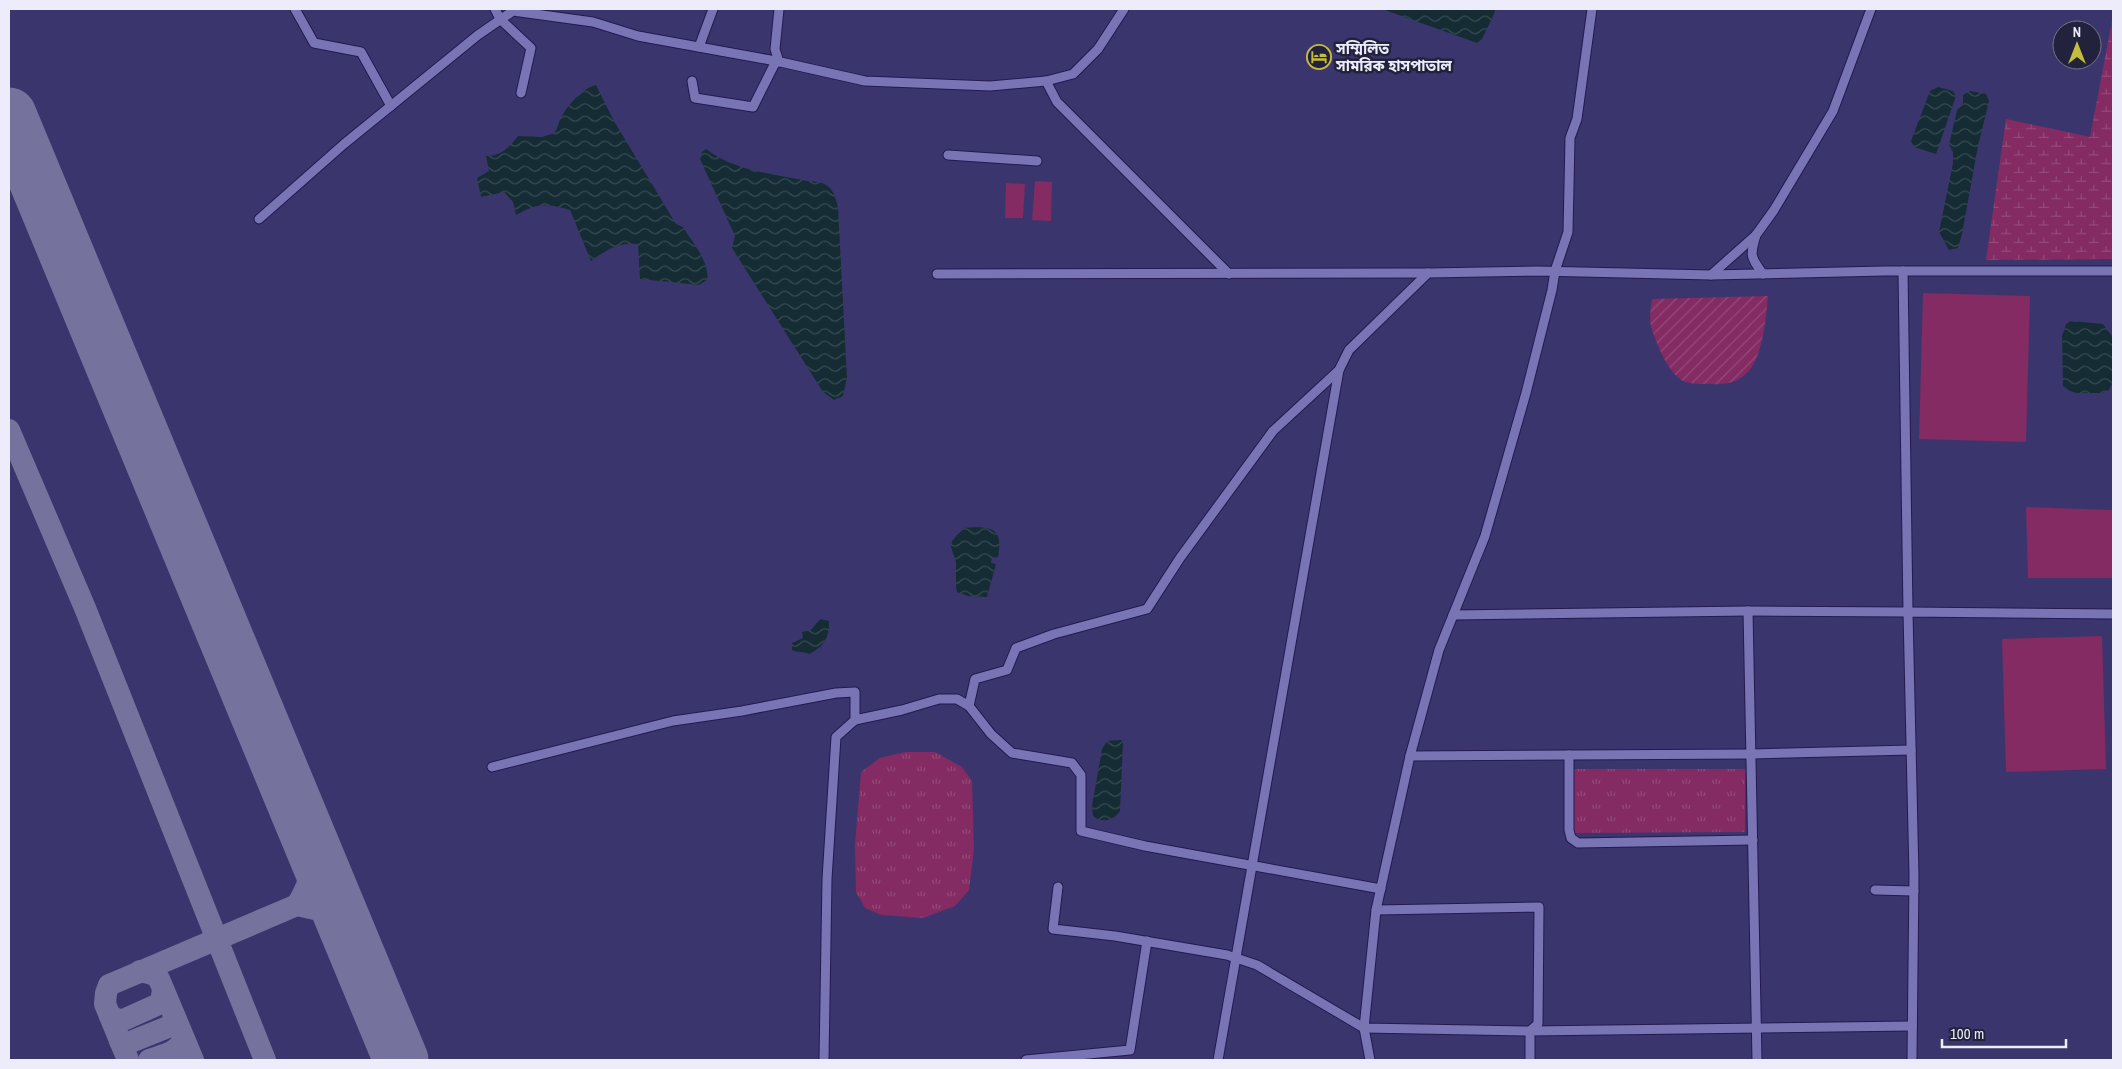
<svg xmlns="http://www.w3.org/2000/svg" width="2122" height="1069" viewBox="0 0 2122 1069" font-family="'Archivo Narrow','Noto Sans Bengali',sans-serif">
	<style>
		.grass { fill: #832b62 }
		.wetland { fill: url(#wetland-marsh) }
		.park { fill: url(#park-tufts) }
		.garden { fill: url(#garden-furrows) }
		.water { fill: url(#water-waves) }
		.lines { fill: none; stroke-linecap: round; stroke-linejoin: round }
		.taxiway { stroke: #76729e; stroke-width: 22 }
		.runway { stroke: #76729e; stroke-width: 55 }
		.minor-casing { stroke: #231a51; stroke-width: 11 }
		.minor { stroke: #7975b4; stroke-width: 9 }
		.labels { text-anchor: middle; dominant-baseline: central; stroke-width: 5; stroke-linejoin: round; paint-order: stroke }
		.poi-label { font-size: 15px; font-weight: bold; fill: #ececfb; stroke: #23223c; text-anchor: start }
	</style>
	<defs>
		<pattern id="wetland-marsh" width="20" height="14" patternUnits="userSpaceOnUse" patternTransform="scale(1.25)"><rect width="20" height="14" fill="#832b62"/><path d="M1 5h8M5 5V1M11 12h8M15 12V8" fill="none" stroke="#954a79"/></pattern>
		<pattern id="park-tufts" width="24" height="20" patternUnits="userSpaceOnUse" patternTransform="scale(1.25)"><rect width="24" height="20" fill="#832b62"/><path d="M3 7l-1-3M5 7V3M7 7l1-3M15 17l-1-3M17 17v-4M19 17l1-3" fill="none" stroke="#954a79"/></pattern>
		<pattern id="garden-furrows" width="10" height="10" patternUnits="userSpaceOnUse" patternTransform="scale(1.25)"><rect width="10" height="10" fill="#832b62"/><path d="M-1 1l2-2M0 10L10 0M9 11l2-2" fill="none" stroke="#954a79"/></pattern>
		<pattern id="water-waves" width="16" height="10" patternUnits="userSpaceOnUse" patternTransform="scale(1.25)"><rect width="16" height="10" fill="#152c35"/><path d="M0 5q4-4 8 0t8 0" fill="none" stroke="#374b53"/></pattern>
	</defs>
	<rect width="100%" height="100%" fill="#3b356e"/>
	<g class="grass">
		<path d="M1035 181 1052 182 1051 221 1032 220Z"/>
		<path d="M1006 183 1025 184 1023 218H1005Z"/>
		<path d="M1923 293 2030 296 2026 442 1919 439Z"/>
		<path d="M2026 507 2113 510V578H2028Z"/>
		<path d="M2102 636 2106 769 2006 772 2002 639Z"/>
	</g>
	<path class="wetland" d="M2112 21 2113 259 1986 260 2006 119 2090 137Z"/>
	<g class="park">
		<path d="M905 752H935L962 767 972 781 974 848 969 890 955 906 923 918 881 915 865 908 856 892 855 845 861 772 880 758Z"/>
		<path d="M1572 769H1745V832L1573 833Z"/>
	</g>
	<path class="garden" d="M1768 296C1766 317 1763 356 1748 372 1738 382 1726 385 1713 384 1704 384 1692 385 1683 381 1668 373 1655 341 1651 326 1649 318 1651 307 1652 299Z"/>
	<g class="water">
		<path d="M1382 9H1494L1495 12 1482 39 1477 43Z"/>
		<path d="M596 85 614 121 676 224 683 227C692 242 710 262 707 280L699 285 640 279 638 244C617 242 607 250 591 261L570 210C547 203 537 203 516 215L513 202 504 192 481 197 477 178 489 171 486 156C501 156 509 148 518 136L542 137 555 133C558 127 559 120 563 114 570 103 583 88 596 85Z"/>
		<path d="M1938 87 1953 91 1956 96 1936 154 1914 147 1911 141 1930 91Z"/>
		<path d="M1970 91 1986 94 1989 101 1978 146 1962 234 1958 248 1949 250 1939 232 1953 163V152L1949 145 1957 110 1963 103V95Z"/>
		<path d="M706 149C734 171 774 174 807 181 829 182 833 187 838 207L847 378 843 396 834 400 823 392 732 248 735 236 700 159 702 152Z"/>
		<path d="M2071 321 2103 324 2112 336 2113 381 2109 390 2102 393H2077L2070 391 2063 386 2062 336 2066 324Z"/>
		<path d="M963 528C991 526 1004 527 998 558L992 557 991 563 996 564 987 597 968 596 957 592 956 586V562L951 547 952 541Z"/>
		<path d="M820 619 829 621C830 637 823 648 809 654 803 651 798 653 792 650V643L803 638 802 632 811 630Z"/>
		<path d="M1121 740 1123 742 1120 811C1114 820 1102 824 1093 816L1092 806 1102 749 1107 741Z"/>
	</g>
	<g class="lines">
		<g class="taxiway">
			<path d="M9 154 33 174"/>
			<path d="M9 430 85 608 265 1060"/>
			<path d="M297 905 324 911 348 933"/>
			<path d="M140 971 153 974 159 979 193 1060"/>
			<path d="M110 1016 121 1021 161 1003 163 989"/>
			<path d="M120 1041 128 1043 168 1027 172 1024 174 1015"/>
			<path d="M128 1060 105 1004 106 993 109 985 297 905C309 885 312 874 314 851"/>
			<path d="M149 1060C162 1055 180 1053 183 1038"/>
		</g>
		<path class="runway" d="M9 115 401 1060"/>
		<defs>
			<g id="minor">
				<path d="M295 9 314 43 361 52 391 106"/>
				<path d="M495 9 500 19 531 48 521 93"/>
				<path d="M699 47 713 9"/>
				<path d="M779 62 775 49 779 9"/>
				<path d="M692 81 695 98 753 107 776 61"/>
				<path d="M1046 81 1057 102 1229 274"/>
				<path d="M948 155 1037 161"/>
				<path d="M259 219 344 144 478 35 513 11 593 22 638 36 776 61 865 81 990 86 1046 81 1073 74 1098 49 1124 9"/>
				<path d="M1756 235C1750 255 1750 257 1763 274"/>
				<path d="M937 274 1428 273 1538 271 1711 275 1884 271H2113"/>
				<path d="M1711 275 1756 235 1774 210 1833 111 1871 9"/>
				<path d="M1748 611 1757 1060"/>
				<path d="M1453 615 1748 611 1908 612 1903 271"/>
				<path d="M969 706 991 734 1012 753 1072 763 1081 775V831L1145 846 1381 889"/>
				<path d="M1569 755V830L1571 838 1578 843 1753 840"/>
				<path d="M1410 756 1752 754 1911 750"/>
				<path d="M492 767 673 721 742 711 836 693 855 692V720L902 710 939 699H957L969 706 975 679 1007 670 1016 648 1054 634 1147 609 1180 558 1273 431 1339 370 1349 350 1428 273"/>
				<path d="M1058 887 1053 929 1115 936 1227 955 1257 965 1364 1028 1530 1031 1538 1024 1539 907 1376 910"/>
				<path d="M1875 890 1914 891"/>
				<path d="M824 1060 827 879 836 737 855 720"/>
				<path d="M1026 1060 1130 1050 1147 941"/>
				<path d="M1218 1060 1339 370"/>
				<path d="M1370 1060 1364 1028 1376 910 1410 756 1439 650 1485 536 1526 393 1552 290 1555 271 1568 232 1570 138 1577 119 1592 9"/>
				<path d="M1530 1060V1031L1912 1026"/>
				<path d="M1912 1060 1914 876 1908 612 2113 614"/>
			</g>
		</defs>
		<use href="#minor" class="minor-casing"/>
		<use href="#minor" class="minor"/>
	</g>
	<defs>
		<symbol id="hotel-ring" viewBox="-11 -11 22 22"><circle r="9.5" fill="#23223c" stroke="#c5bc3d" stroke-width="1.5"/><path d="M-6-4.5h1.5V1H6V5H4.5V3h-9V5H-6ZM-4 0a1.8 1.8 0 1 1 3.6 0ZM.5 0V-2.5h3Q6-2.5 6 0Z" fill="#c5bc3d"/></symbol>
	</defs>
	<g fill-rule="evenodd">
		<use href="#hotel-ring" x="1305" y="43" width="28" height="28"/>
	</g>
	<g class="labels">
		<g class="poi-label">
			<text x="1336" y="48">সম্মিলিত<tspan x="1336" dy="17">সামরিক হাসপাতাল</tspan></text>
		</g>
	</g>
	<rect width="2122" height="1069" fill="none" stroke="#ececfb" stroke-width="20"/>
	<g transform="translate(2077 45)"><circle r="24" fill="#23223c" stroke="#737388"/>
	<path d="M0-4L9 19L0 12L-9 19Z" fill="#c5bc3d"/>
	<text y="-8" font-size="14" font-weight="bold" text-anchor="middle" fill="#ececfb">N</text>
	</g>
	<path d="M1942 1039v8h124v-8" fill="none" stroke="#ececfb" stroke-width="2.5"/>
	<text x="1950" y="1039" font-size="15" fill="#ececfb" stroke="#23223c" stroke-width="4" paint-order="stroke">100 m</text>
</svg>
